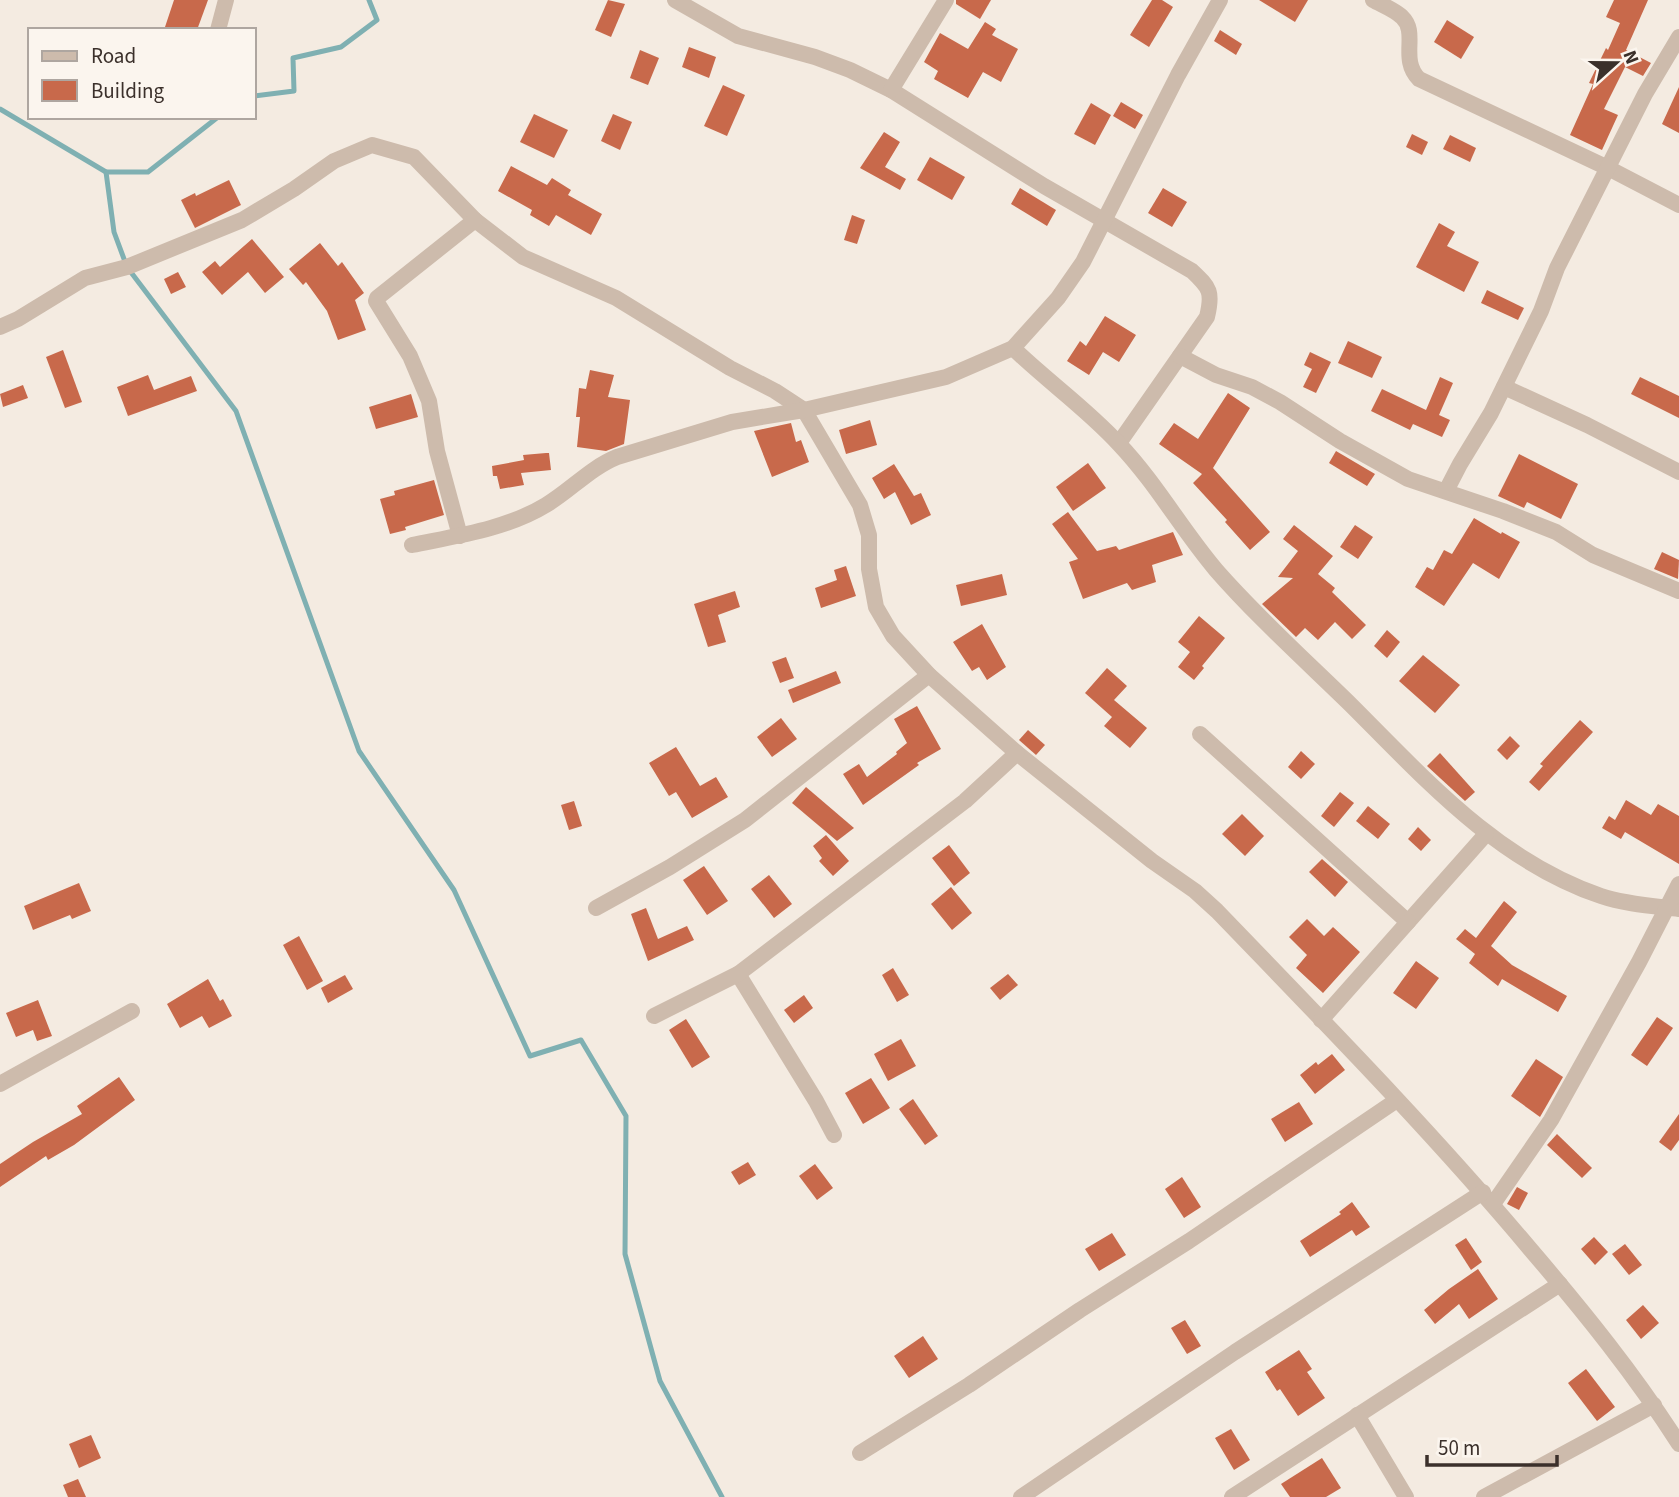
<svg xmlns="http://www.w3.org/2000/svg" width="1679" height="1497" viewBox="0 0 1679 1497" font-family="'Source Sans 3',sans-serif">
	<style>
		.lines { fill: none; stroke-linecap: round; stroke-linejoin: round }
		.stream { stroke: #7fb0b2; stroke-width: 5 }
		.building { fill: #c8694b }
		.minor { stroke: #cdbbac; stroke-width: 16 }
	</style>
	<rect width="100%" height="100%" fill="#f4ebe1"/>
	<g class="lines">
		<g class="stream">
			<path d="M254 96 294 91 293 58 341 47 377 20 369 0"/>
			<path d="M0 109 106 172H148L218 117"/>
			<path d="M106 172 114 232 127 267 236 411 359 751 454 890 530 1056 581 1040 626 1116 625 1254 660 1381 722 1497"/>
		</g>
	</g>
	<g class="building">
		<path d="M174 0H208L197 30H164Z"/>
		<path d="M608 0 625 4 611 37 595 30Z"/>
		<path d="M956 0H991L980 19 956 4Z"/>
		<path d="M1152 0H1162L1173 7 1149 47 1130 35Z"/>
		<path d="M1259 0H1308L1295 22Z"/>
		<path d="M1614 0H1648L1626 50 1651 63 1643 76 1625 67 1604 109 1618 115 1602 150 1570 135 1593 84 1589 83 1606 48 1608 50 1620 23 1606 17Z"/>
		<path d="M1447 20 1474 37 1461 59 1434 42Z"/>
		<path d="M985 22 996 29 992 35 1018 49 1001 82 983 72 968 98 934 79 938 71 924 62 940 33 968 49Z"/>
		<path d="M1220 30 1242 44 1236 55 1214 41Z"/>
		<path d="M689 47 716 57 709 78 682 67Z"/>
		<path d="M640 50 659 58 648 85 630 78Z"/>
		<path d="M723 85 745 95 727 136 704 126Z"/>
		<path d="M1679 87V133L1662 124Z"/>
		<path d="M1121 102 1143 115 1135 129 1113 116Z"/>
		<path d="M1091 103 1111 115 1095 145 1074 134Z"/>
		<path d="M534 114 568 130 554 158 520 142Z"/>
		<path d="M613 114 632 122 620 150 601 141Z"/>
		<path d="M884 132 900 142 885 167 906 179 900 190 860 168Z"/>
		<path d="M1412 134 1428 142 1422 155 1406 147Z"/>
		<path d="M1450 135 1476 148 1470 162 1443 149Z"/>
		<path d="M930 157 965 177 952 200 917 180Z"/>
		<path d="M511 166 547 185 552 178 571 190 568 195 602 214 591 235 556 215 549 226 530 215 532 210 498 191Z"/>
		<path d="M229 180 241 205 195 228 181 200 195 193 196 196Z"/>
		<path d="M1020 188 1056 210 1047 226 1011 204Z"/>
		<path d="M1163 188 1187 202 1172 227 1148 213Z"/>
		<path d="M852 215 865 220 857 244 844 240Z"/>
		<path d="M1439 223 1455 232 1447 246 1479 262 1464 292 1416 267Z"/>
		<path d="M252 239 284 277 265 293 248 272 222 295 202 272 215 261 220 267Z"/>
		<path d="M320 243 338 266 342 262 364 293 355 300 366 330 338 340 327 311 306 282 303 285 289 269Z"/>
		<path d="M178 272 186 287 171 294 164 279Z"/>
		<path d="M1487 290 1524 308 1518 320 1481 303Z"/>
		<path d="M1105 316 1136 335 1119 362 1103 352 1089 375 1067 361 1080 341 1086 346Z"/>
		<path d="M1348 341 1382 357 1372 378 1338 363Z"/>
		<path d="M63 350 82 402 65 408 46 357Z"/>
		<path d="M1310 352 1331 362 1316 393 1303 387 1312 369 1304 365Z"/>
		<path d="M590 370 614 375 608 397 630 400 624 444 606 451 577 447 580 417H576L579 388 586 389Z"/>
		<path d="M148 375 154 390 191 376 197 391 128 416 117 387Z"/>
		<path d="M1440 377 1453 383 1439 415 1450 420 1442 437 1413 424 1410 430 1371 411 1382 389 1426 410Z"/>
		<path d="M1640 377 1679 396V418L1631 394Z"/>
		<path d="M23 385 28 398 3 407 0 394Z"/>
		<path d="M1228 393 1250 408 1213 468 1270 532 1250 550 1225 522 1227 520 1193 483 1202 474 1159 444 1174 423 1198 439Z"/>
		<path d="M411 394 418 417 376 429 369 407Z"/>
		<path d="M870 420 877 445 846 454 839 430Z"/>
		<path d="M791 423 796 442 801 440 809 462 772 477 754 431Z"/>
		<path d="M1336 451 1375 474 1367 486 1329 463Z"/>
		<path d="M546 453H549L551 470 521 473 524 485 500 489 497 476H493L492 466 524 460 523 455Z"/>
		<path d="M1519 454 1578 484 1561 519 1527 502 1524 508 1498 496Z"/>
		<path d="M1088 463 1106 488 1073 511 1056 487Z"/>
		<path d="M894 464 914 496 921 493 931 515 911 525 895 492 884 499 872 478Z"/>
		<path d="M434 480 444 515 405 527 406 530 390 534 380 499 395 495 394 491Z"/>
		<path d="M1068 512 1097 551 1116 546 1119 550 1173 532 1183 555 1152 565 1156 582 1132 590 1127 583 1083 599 1069 562 1078 559 1052 524Z"/>
		<path d="M1474 518 1501 534 1502 532 1520 542 1499 579 1473 563 1444 606 1415 587 1427 567 1433 570 1444 550 1452 554Z"/>
		<path d="M1294 525 1333 556 1318 574 1335 588 1332 592 1366 625 1352 639 1335 622 1318 640 1305 628 1296 637 1262 604 1293 578 1278 577 1298 551 1283 539Z"/>
		<path d="M1355 525 1373 537 1358 559 1340 547Z"/>
		<path d="M1662 552 1679 560 1678 579 1654 569Z"/>
		<path d="M846 566 856 596 821 608 815 588 837 580 834 570Z"/>
		<path d="M1002 574 1007 595 961 606 956 585Z"/>
		<path d="M735 591 740 607 718 615 726 642 708 647 694 604Z"/>
		<path d="M1199 616 1225 638 1202 666 1204 668 1194 680 1178 667 1190 652 1178 642Z"/>
		<path d="M982 624 1006 667 987 680 979 667 972 671 953 642Z"/>
		<path d="M1387 630 1400 642 1387 658 1374 646Z"/>
		<path d="M1423 655 1460 685 1435 713 1399 681Z"/>
		<path d="M786 657 794 678 780 683 772 662Z"/>
		<path d="M1107 668 1127 686 1114 700 1147 728 1130 748 1104 726 1112 717 1085 693Z"/>
		<path d="M836 671 841 683 793 703 788 690Z"/>
		<path d="M917 706 941 749 917 763 919 765 863 805 843 774 859 764 867 777 897 754 896 752 907 743 894 719Z"/>
		<path d="M781 718 797 739 772 757 757 737Z"/>
		<path d="M1580 720 1593 732 1539 791 1529 782 1543 766 1540 764Z"/>
		<path d="M1028 730 1045 745 1036 755 1019 740Z"/>
		<path d="M1510 736 1520 746 1507 760 1497 750Z"/>
		<path d="M676 747 700 786 716 777 728 797 692 818 676 792 669 796 649 763Z"/>
		<path d="M1301 751 1315 764 1301 779 1288 767Z"/>
		<path d="M1440 753 1475 792 1465 801 1427 766Z"/>
		<path d="M806 787 854 828 837 841 792 803Z"/>
		<path d="M1340 792 1354 803 1334 827 1321 816Z"/>
		<path d="M1626 800 1651 815 1658 804 1679 816V864L1625 832 1621 839 1602 828 1609 816 1615 820Z"/>
		<path d="M574 801 582 826 569 830 561 805Z"/>
		<path d="M1368 806 1390 824 1378 839 1356 821Z"/>
		<path d="M1242 814 1264 836 1245 856 1222 834Z"/>
		<path d="M1418 827 1431 840 1421 851 1408 839Z"/>
		<path d="M826 835 849 861 833 876 819 861 822 858 813 846Z"/>
		<path d="M949 845 970 873 954 886 932 858Z"/>
		<path d="M1322 859 1348 882 1335 897 1309 872Z"/>
		<path d="M704 866 728 901 707 915 683 880Z"/>
		<path d="M769 875 792 904 774 918 751 889Z"/>
		<path d="M79 883 91 911 72 919 70 915 33 930 24 906Z"/>
		<path d="M951 887 972 913 952 930 931 904Z"/>
		<path d="M1504 901 1517 912 1491 946 1512 965 1567 996 1558 1012 1502 979 1498 986 1469 963 1475 954 1456 939 1465 929 1476 938Z"/>
		<path d="M646 908 658 939 687 926 694 940 648 961 631 914Z"/>
		<path d="M1307 919 1324 936 1333 927 1360 952 1323 993 1296 968 1307 955 1289 937Z"/>
		<path d="M299 936 323 981 307 990 283 945Z"/>
		<path d="M1416 961 1439 978 1416 1009 1393 993Z"/>
		<path d="M893 968 909 995 897 1002 882 975Z"/>
		<path d="M1008 974 1018 985 1000 1000 990 988Z"/>
		<path d="M345 975 353 989 328 1003 321 988Z"/>
		<path d="M208 979 220 1001 223 999 232 1016 209 1028 202 1016 180 1028 167 1004Z"/>
		<path d="M804 995 813 1008 794 1023 784 1010Z"/>
		<path d="M38 1000 52 1036 37 1041 33 1030 16 1037 6 1013Z"/>
		<path d="M1657 1017 1673 1028 1647 1066 1631 1055Z"/>
		<path d="M686 1019 710 1057 692 1068 669 1030Z"/>
		<path d="M901 1039 916 1066 888 1081 874 1054Z"/>
		<path d="M1332 1054 1345 1070 1315 1094 1300 1075 1316 1062 1318 1065Z"/>
		<path d="M1536 1059 1563 1077 1540 1117 1511 1096Z"/>
		<path d="M119 1077 135 1100 74 1145 48 1160 46 1156 0 1187V1164L33 1142 82 1114 77 1106Z"/>
		<path d="M871 1078 890 1108 863 1124 845 1093Z"/>
		<path d="M913 1099 938 1136 925 1145 899 1109Z"/>
		<path d="M1299 1102 1313 1124 1285 1142 1271 1119Z"/>
		<path d="M1679 1114V1140L1671 1151 1659 1142Z"/>
		<path d="M1557 1134 1592 1168 1582 1178 1547 1145Z"/>
		<path d="M748 1162 756 1175 739 1185 731 1172Z"/>
		<path d="M815 1164 833 1188 817 1200 799 1176Z"/>
		<path d="M1182 1177 1201 1207 1184 1218 1165 1189Z"/>
		<path d="M1517 1187 1528 1193 1519 1210 1507 1204Z"/>
		<path d="M1352 1202 1370 1227 1356 1236 1352 1230 1310 1257 1300 1241 1341 1214 1339 1212Z"/>
		<path d="M1112 1233 1126 1255 1099 1271 1085 1249Z"/>
		<path d="M1594 1237 1608 1252 1595 1265 1581 1249Z"/>
		<path d="M1466 1238 1482 1262 1471 1270 1455 1245Z"/>
		<path d="M1625 1244 1642 1265 1629 1275 1612 1254Z"/>
		<path d="M1478 1269 1498 1299 1469 1319 1459 1304 1435 1324 1424 1310 1449 1289Z"/>
		<path d="M1643 1305 1659 1323 1641 1339 1626 1320Z"/>
		<path d="M1185 1320 1201 1346 1187 1354 1171 1328Z"/>
		<path d="M923 1336 938 1359 909 1378 894 1356Z"/>
		<path d="M1299 1350 1312 1369 1307 1372 1325 1398 1298 1416 1280 1389 1277 1391 1265 1372Z"/>
		<path d="M1586 1369 1615 1407 1597 1421 1568 1383Z"/>
		<path d="M1231 1429 1250 1460 1234 1470 1215 1438Z"/>
		<path d="M91 1435 101 1458 79 1468 69 1444Z"/>
		<path d="M1322 1458 1341 1488 1326 1497H1290L1281 1484Z"/>
		<path d="M78 1479 86 1497H68L63 1485Z"/>
	</g>
	<g class="lines">
		<g class="minor">
			<path d="M675 0 738 36 815 57 850 70 891 90 1044 186 1192 271C1210 288 1213 292 1207 317L1119 443"/>
			<path d="M1373 0C1382 5 1395 10 1402 17 1419 33 1399 59 1419 79L1608 168 1679 205"/>
			<path d="M218 30 226 0"/>
			<path d="M891 90 946 0"/>
			<path d="M0 327 18 319 85 278 127 267 242 220 294 189 334 161 372 145 414 157 475 220 523 257 616 298 730 368 775 391 804 410 860 505 869 535V569L876 607 893 636 929 675 1017 753 1152 861 1195 891 1217 911C1324 1022 1432 1132 1531 1250 1584 1312 1635 1375 1679 1444"/>
			<path d="M1013 348C1047 381 1087 409 1119 444 1156 483 1182 530 1216 570 1258 618 1306 661 1351 705 1426 780 1498 861 1601 896 1624 904 1654 906 1679 909"/>
			<path d="M1180 356 1216 375 1252 387 1280 402 1340 441 1408 479 1503 511 1556 532 1593 555 1679 591"/>
			<path d="M1504 387 1587 425 1679 472"/>
			<path d="M1446 491 1460 464 1491 413 1541 311 1557 268 1645 94 1679 37"/>
			<path d="M460 536 437 451 429 401 410 356 376 301 377 298 475 220"/>
			<path d="M412 545C456 536 507 529 546 505 571 490 590 468 617 457L732 422 804 410 946 377 1013 348 1058 298 1083 262 1178 75 1220 0"/>
			<path d="M1200 734 1408 922 1486 834"/>
			<path d="M596 908 670 867 745 820 929 675"/>
			<path d="M738 974 816 1101 834 1135"/>
			<path d="M654 1016 738 974 965 801 1017 753"/>
			<path d="M1321 1020 1408 922"/>
			<path d="M0 1084 132 1011"/>
			<path d="M1493 1204 1551 1120 1639 962 1679 884"/>
			<path d="M1357 1415 1406 1497"/>
			<path d="M860 1453 969 1385 1080 1310 1189 1241 1397 1100"/>
			<path d="M1021 1497 1235 1352 1483 1192"/>
			<path d="M1232 1497 1560 1284"/>
			<path d="M1484 1497 1654 1405"/>
		</g>
	</g>
	<rect x="28" y="28" width="228" height="91" fill="#fbf5ee" stroke="#aea6a0" stroke-width="2"/>
	<rect x="42" y="51" width="35" height="10" fill="#cdbbac" stroke="#aea6a0" stroke-width="2"/>
	<text x="91" y="63" font-size="21" fill="#3b302b">Road</text>
	<rect x="42" y="80" width="35" height="21" fill="#c8694b" stroke="#aea6a0" stroke-width="2"/>
	<text x="91" y="98" font-size="21" fill="#3b302b">Building</text>
	<g transform="translate(1616 63) rotate(69)" stroke="#fbf5ee" stroke-width="5" paint-order="stroke">
	<path d="M0-5L12 26L0 18L-12 26Z" fill="#3b302b"/>
	<text y="-10" font-size="19" font-weight="bold" text-anchor="middle" fill="#3b302b">N</text>
	</g>
	<path d="M1427 1455v10h130v-10" fill="none" stroke="#3b302b" stroke-width="3.5"/>
	<text x="1438" y="1455" font-size="21" fill="#3b302b" stroke="#fbf5ee" stroke-width="5" paint-order="stroke">50 m</text>
</svg>
